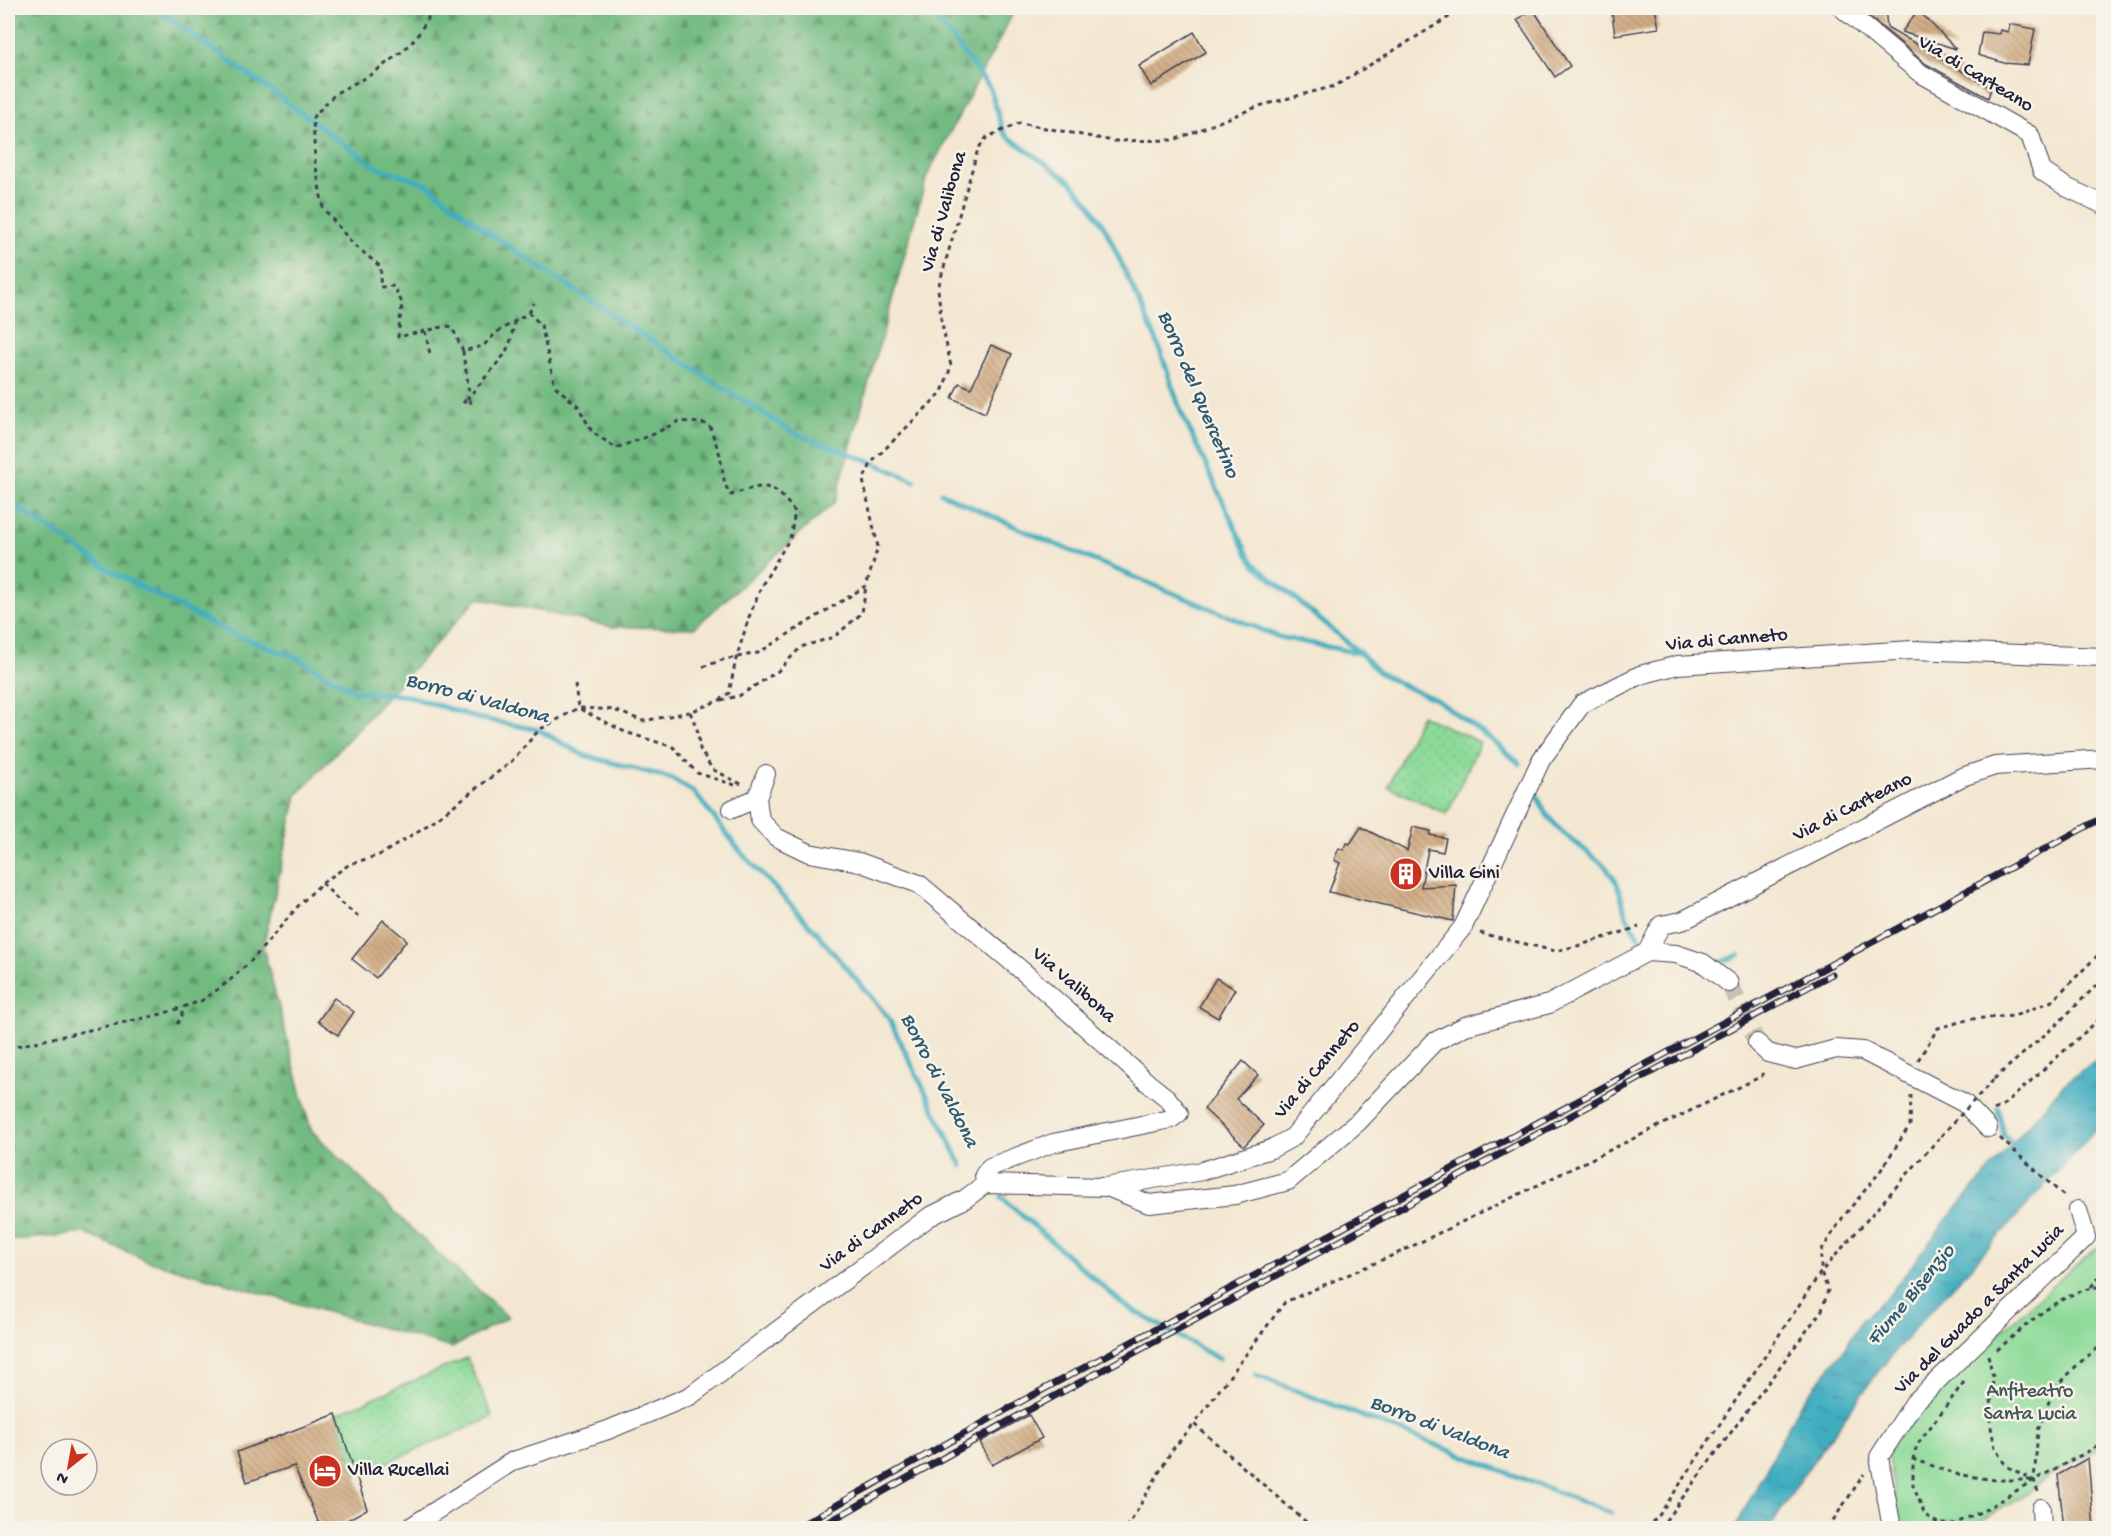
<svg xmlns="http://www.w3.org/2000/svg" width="2111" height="1536" viewBox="0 0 2111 1536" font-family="'Gochi Hand',sans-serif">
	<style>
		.grass { fill: url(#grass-dots); stroke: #577e6a; stroke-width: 1.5 }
		.forest { fill: url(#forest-firs); stroke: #4a6e5e; stroke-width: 1.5 }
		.park { fill: #8cda98; stroke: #577e6a; stroke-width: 1.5 }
		.water { fill: url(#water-ripples); stroke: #32687d; stroke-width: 1.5 }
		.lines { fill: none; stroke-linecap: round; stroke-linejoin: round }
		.stream { stroke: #41adbf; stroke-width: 5 }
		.building { fill: url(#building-back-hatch) }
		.street-tunnel { stroke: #c9c0b3; stroke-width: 18; stroke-dasharray: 18 9; stroke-linecap: butt }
		.street-casing { stroke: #414052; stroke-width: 20 }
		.path { stroke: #414052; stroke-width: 3; stroke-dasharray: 4.5 4.5; stroke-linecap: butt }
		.street { stroke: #fff; stroke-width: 18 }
		.rail-casing { stroke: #22223b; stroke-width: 7 }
		.rail { stroke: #f7f3e8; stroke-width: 4.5; stroke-dasharray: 14; stroke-linecap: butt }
		.path-bridge { stroke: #414052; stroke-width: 3; stroke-dasharray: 4.5 4.5; stroke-linecap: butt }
		.labels { text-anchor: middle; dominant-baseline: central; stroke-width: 5; stroke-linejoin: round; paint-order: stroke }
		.street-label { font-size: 20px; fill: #22223b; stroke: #f7f3e8 }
		.poi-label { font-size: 20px; fill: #22223b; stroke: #f7f3e8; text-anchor: start }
		.park-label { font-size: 20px; fill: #425957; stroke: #f7f3e8 }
		.water-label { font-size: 21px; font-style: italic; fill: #2e5a70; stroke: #f7f3e8 }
	</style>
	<defs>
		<pattern id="grass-dots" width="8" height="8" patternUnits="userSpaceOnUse" patternTransform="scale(1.5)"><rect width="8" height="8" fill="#8cda98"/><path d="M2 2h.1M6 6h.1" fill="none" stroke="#78bb84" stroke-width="1.8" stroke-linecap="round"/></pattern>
		<pattern id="forest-firs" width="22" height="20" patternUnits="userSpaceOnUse" patternTransform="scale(1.5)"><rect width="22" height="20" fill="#71ba80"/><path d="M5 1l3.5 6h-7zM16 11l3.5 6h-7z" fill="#5c976a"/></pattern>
		<pattern id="water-ripples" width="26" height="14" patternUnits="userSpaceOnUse" patternTransform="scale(1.5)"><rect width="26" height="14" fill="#41adbf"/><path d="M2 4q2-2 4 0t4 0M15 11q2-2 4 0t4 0" fill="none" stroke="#368c9c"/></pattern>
		<pattern id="building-back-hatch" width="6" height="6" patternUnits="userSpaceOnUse" patternTransform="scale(1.5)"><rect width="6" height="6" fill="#d2ac84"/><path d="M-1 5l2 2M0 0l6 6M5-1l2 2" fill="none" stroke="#aa8c6d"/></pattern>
	</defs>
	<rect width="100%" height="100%" fill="#f7f3e8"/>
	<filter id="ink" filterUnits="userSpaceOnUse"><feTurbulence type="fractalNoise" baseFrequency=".0167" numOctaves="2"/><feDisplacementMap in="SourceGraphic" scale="12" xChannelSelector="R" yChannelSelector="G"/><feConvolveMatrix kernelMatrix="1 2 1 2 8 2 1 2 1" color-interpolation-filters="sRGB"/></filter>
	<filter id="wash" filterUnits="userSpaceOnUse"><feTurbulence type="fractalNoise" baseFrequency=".008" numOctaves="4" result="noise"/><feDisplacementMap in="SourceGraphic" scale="24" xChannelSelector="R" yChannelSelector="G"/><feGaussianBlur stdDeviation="1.35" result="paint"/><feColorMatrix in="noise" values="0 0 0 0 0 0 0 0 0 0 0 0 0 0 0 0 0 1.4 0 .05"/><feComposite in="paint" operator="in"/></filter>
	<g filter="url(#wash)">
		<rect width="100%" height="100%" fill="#f3e7d1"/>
		<g class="grass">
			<path d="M1421 715 1480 742 1447 814 1388 787Z"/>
			<path d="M467 1358 493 1417 356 1476 336 1414Z"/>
		</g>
		<path class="forest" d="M8 8H1016L927 176 835 502 694 628 612 627 478 598 297 795 263 947 311 1130 417 1234 508 1317 452 1348 146 1260 84 1233 8 1241Z"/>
		<path class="park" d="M2103 1244V1446L2055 1472 2027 1494 1968 1528H1912L1900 1521 1887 1453 1920 1409 1982 1349 2085 1257Z"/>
		<path class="water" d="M2103 1054V1122L1915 1328 1877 1373 1806 1471 1770 1528H1735L1799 1406 1843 1351 1863 1319 1890 1294 1948 1218 2063 1085Z"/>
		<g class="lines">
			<g class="stream">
				<path d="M156 8 375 166 427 184 490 234 708 378 794 433 872 462 915 481"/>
				<path d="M929 8 990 88 1003 131 1007 136 1071 182 1090 204 1106 230 1157 341 1181 412 1247 553 1255 565 1361 654 1378 672 1404 686 1437 700 1492 740 1520 764"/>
				<path d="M941 493 1045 540 1279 637 1358 653"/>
				<path d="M8 501 114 573 230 633 295 657 355 691 409 696 477 718 539 730 583 755 670 778 694 792 740 851 816 932 888 1017 962 1166"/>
				<path d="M1533 789 1547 815 1561 831 1605 866 1617 883 1626 915 1640 939"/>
				<path d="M1680 944 1719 963 1739 955"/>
				<path d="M1998 1108 2004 1135 2017 1148"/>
				<path d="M1001 1197 1124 1305 1219 1359"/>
				<path d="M1256 1375 1611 1513"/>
			</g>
		</g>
		<g id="blocks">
			<g class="building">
				<path d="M1622 8H1655L1659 28 1615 35 1612 13 1623 12Z"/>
				<path d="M1859 8H1885L1887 27 1991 88 1988 98 1926 64Z"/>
				<path d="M1533 9 1570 66 1555 77 1517 20Z"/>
				<path d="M1918 10 1956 49 1902 32Z"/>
				<path d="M2009 24 2035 29 2028 65 2004 63 1978 55 1982 32 1999 34 2000 30 2008 32Z"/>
				<path d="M1194 32 1206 52 1151 86 1139 66Z"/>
				<path d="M991 345 1012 354 985 413 952 398 959 383 971 388Z"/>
				<path d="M1361 827 1407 851 1413 827 1431 831 1430 835 1446 838 1443 852 1428 849 1421 887 1456 885 1453 921 1329 892 1340 863 1334 860 1339 848 1343 850 1347 843 1350 844Z"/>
				<path d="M383 920 407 940 376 978 352 959Z"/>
				<path d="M1216 978 1235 989 1218 1018 1199 1007Z"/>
				<path d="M334 998 354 1012 338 1035 318 1021Z"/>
				<path d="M1243 1061 1258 1075 1236 1099 1264 1125 1244 1146 1204 1109Z"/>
				<path d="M336 1414 367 1509 333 1528H321L294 1466 247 1482 237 1452Z"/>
				<path d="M1029 1415 1042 1438 992 1465 980 1442Z"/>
				<path d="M2088 1458 2094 1528H2064L2058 1475Z"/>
			</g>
		</g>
	</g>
	<g filter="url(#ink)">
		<use href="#blocks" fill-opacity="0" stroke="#414052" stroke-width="1.5"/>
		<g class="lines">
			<path class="street-tunnel" d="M1729 983 1757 1043"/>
			<defs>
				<g id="street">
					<path d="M1842 8 1920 73 2030 135 2042 171 2066 187 2104 205"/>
					<path d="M757 798 760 820 776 837 809 853 859 862 919 884 1026 974 1148 1083 1167 1098 1179 1113 1171 1119 1053 1143 990 1167 984 1175 985 1184"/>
					<path d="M732 809 757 798 766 774"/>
					<path d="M1647 952 1661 925 1682 921 1962 777 1995 766 2104 759"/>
					<path d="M1757 1043 1768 1053 1795 1060 1836 1049 1863 1051 1964 1103 1988 1128"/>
					<path d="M1107 1187 1149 1204 1235 1195 1288 1181 1358 1122 1434 1042 1465 1026 1549 1004 1647 952 1676 954 1703 963 1729 983"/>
					<path d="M2041 1508 2042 1528"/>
					<path d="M409 1528 513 1461 608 1430 690 1396 929 1217 965 1199 985 1184 1105 1187 1202 1171 1271 1149 1293 1137 1463 927 1541 760 1582 704 1640 675 1678 665 1912 650 2104 657"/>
					<path d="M1892 1528 1879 1457 1914 1403 2086 1237 2078 1210"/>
				</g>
			</defs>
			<use href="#street" class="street-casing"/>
			<g class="path">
				<path d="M529 313 534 303"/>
				<path d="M425 331 430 354"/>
				<path d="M463 351C464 367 470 382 468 398L505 354 511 340 514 323"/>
				<path d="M463 403 468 398 473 406"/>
				<path d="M703 667 722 660 758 653 866 586 878 547 863 480 872 462 942 392 951 366 941 319 938 288 978 149 987 137 1020 123 1113 141 1174 140 1259 106 1335 86 1464 8"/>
				<path d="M575 684 578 708 625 732 673 747 697 773 738 786"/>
				<path d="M721 700 739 696 778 671 801 647 834 637 862 613 866 586"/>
				<path d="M690 712 697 729 700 749 712 769 743 785"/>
				<path d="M322 883 341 903 358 916"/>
				<path d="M1480 933 1555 951 1577 946 1639 927"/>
				<path d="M177 1024 182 1015V1007"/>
				<path d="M8 1048 162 1014 201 1001 228 982 254 958 299 905 322 883 350 864 382 854 429 824 510 763 539 730 578 708 614 710 643 721 690 712 720 700 729 693 736 659 749 617 762 585 790 538 795 512C772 481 766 483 731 495L725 485 720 455 709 424 679 421 652 435 616 448 592 432 578 406 555 386 541 325 529 313 497 332 483 346 463 351 452 327 447 326 398 337 402 303 394 286 380 287 381 267 353 244 323 208 315 161 313 117 336 93 372 74 404 50 416 38 434 8"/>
				<path d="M1918 1060 1938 1028 1971 1019 2014 1016 2052 1001 2104 949"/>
				<path d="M1994 1079 2055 1026 2104 978"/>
				<path d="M1994 1110 2005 1104 2104 1015"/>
				<path d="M2000 1138 2066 1198"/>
				<path d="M2091 1287 2104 1270"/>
				<path d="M1997 1350C2028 1324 2061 1290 2104 1286"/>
				<path d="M1988 1355 1993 1377 1990 1422 1995 1448 2006 1466 2033 1480"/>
				<path d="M1964 1382 1917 1445 1913 1459V1485L1925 1515 1939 1524H1954L1983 1511 2034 1480 2104 1443"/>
				<path d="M1913 1459 1956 1474 1995 1480H2032"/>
				<path d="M2038 1492 2034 1480 2038 1430 2053 1391 2078 1364 2104 1343"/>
				<path d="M1127 1528 1172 1450 1194 1424"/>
				<path d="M1313 1528 1194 1424 1285 1302 1398 1253 1762 1076 1763 1070"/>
				<path d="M1645 1528 1658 1517 1821 1272 1941 1136"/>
				<path d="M1660 1528 1822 1310 1828 1290 1821 1272V1251L1843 1217 1879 1173 1910 1125 1911 1095"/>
				<path d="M1828 1528 1864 1474"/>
			</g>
			<use href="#street" class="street"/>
			<defs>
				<g id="rail">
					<path d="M796 1528 1022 1401 2104 817"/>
					<path d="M818 1528 1027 1411 1832 974"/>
				</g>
			</defs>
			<use href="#rail" class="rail-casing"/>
			<use href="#rail" class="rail"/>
			<path class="path-bridge" d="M1941 1136 1994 1079"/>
		</g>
	</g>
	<defs>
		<symbol id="building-disc" viewBox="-11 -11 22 22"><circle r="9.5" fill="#c8321e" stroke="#f7f3e8"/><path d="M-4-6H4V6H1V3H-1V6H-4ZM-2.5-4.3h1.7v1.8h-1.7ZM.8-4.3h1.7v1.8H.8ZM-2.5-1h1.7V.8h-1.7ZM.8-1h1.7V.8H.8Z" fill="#fff"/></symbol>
		<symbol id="hotel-disc" viewBox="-11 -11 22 22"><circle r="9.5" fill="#c8321e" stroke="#f7f3e8"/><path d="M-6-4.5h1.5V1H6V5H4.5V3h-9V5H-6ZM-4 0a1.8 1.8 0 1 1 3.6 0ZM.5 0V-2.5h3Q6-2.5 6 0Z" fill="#fff"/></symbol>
	</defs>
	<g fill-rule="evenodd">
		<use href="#building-disc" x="1387" y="855" width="38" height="38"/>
		<use href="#hotel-disc" x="306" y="1452" width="38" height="38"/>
	</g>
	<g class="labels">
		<g class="street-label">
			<text transform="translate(1975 75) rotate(31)">Via di Carteano</text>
			<text transform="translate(945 212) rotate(-74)">Via di Valibona</text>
			<text transform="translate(1727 641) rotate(-5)">Via di Canneto</text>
			<text transform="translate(1853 808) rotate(-27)">Via di Carteano</text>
			<text transform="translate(1073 986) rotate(41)">Via Valibona</text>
			<text transform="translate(1318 1070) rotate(-50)">Via di Canneto</text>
			<text transform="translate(872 1233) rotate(-36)">Via di Canneto</text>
			<text transform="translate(1980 1310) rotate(-45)">Via del Guado a Santa Lucia</text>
		</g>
		<g class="poi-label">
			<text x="1429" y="874">Villa Gini</text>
			<text x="348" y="1471">Villa Rucellai</text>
		</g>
		<g class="park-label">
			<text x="2030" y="1392">Anfiteatro<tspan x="2030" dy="23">Santa Lucia</tspan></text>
		</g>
		<g class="water-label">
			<text transform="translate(1197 395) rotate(67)">Borro del Quercetino</text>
			<text transform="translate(477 700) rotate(15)">Borro di Valdona</text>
			<text transform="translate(938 1081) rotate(63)">Borro di Valdona</text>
			<text transform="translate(1912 1296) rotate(-50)">Fiume Bisenzio</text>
			<text transform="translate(1439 1429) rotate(21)">Borro di Valdona</text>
		</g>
	</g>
	<rect width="2111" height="1536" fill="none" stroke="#f7f3e8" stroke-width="30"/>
	<g transform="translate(69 1467) rotate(211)"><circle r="28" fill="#f7f3e8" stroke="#a29fa3" stroke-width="1.5"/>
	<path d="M0-4.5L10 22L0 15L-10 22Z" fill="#c8321e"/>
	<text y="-9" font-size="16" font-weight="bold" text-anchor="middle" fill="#22223b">N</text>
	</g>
</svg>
